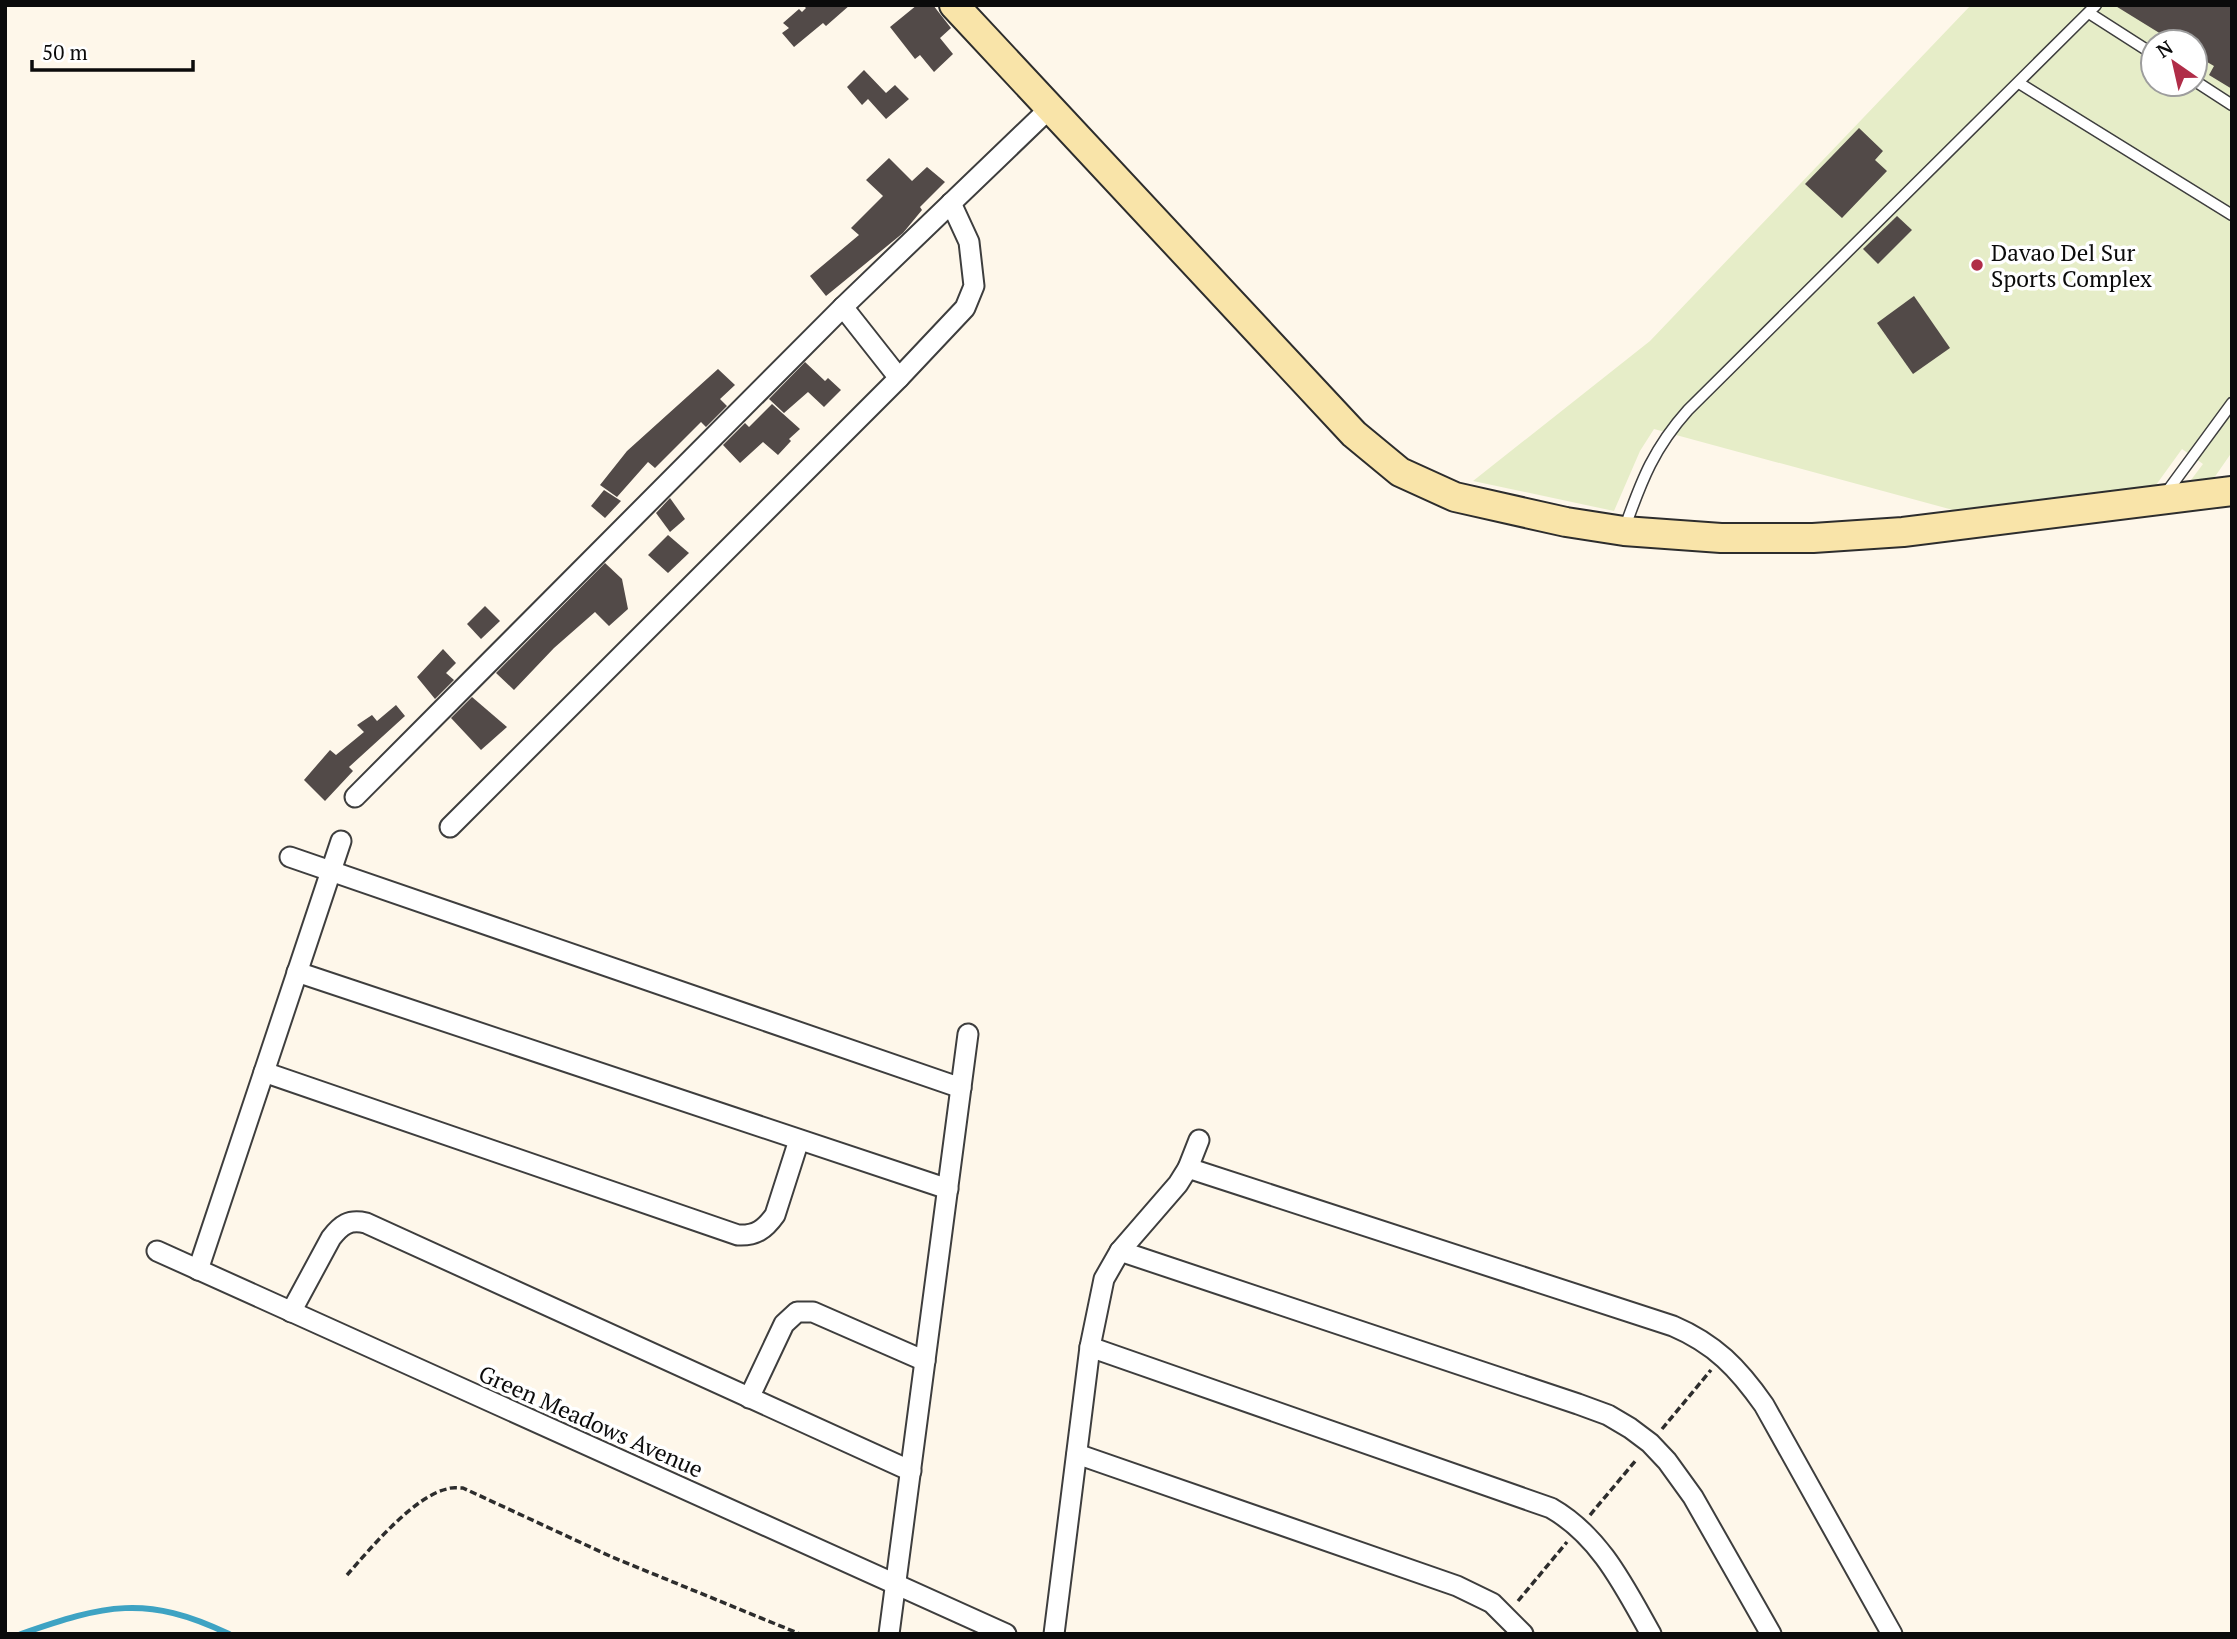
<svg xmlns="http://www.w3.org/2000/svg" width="2237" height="1639" viewBox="0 0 2237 1639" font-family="'PT Serif',serif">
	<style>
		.pitch { fill: #e6edc8; fill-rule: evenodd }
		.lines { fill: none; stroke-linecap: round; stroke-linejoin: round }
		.stream { stroke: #3ea3c3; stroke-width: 6 }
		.building { fill: #524a48 }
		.lane-casing { stroke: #3e3e3e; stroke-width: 13 }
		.street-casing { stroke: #3e3e3e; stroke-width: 23 }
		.secondary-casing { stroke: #2d2d2d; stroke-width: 32 }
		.path { stroke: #2d2d2d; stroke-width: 3.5; stroke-dasharray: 7 3.5; stroke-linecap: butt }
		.lane { stroke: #fff; stroke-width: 10 }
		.street { stroke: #fff; stroke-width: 19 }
		.secondary { stroke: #f9e4a9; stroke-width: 28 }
		.poi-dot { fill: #b02d48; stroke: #fff; stroke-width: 2.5 }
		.labels { text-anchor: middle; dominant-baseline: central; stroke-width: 7; stroke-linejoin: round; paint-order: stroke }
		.poi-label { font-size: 23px; fill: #0b0b0b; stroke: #fff; text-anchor: start }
		.street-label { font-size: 23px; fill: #0b0b0b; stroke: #fff }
	</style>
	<rect width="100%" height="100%" fill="#fef7ea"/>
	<path class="pitch" d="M1971 5H2232V452L2214 478 2191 480 2203 464 2182 449 2156 485 1953 510 1654 429 1640 451 1614 511 1473 481 1650 341ZM2153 42H2195V84H2153Z"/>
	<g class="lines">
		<path class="stream" d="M21 1634C104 1605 146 1594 229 1634"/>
	</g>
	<g class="building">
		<path d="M803 5H850L826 26 823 23 794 47 782 33 789 28 783 23 799 9 802 12 806 8Z"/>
		<path d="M917 5H933L951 28 940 38 953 54 934 72 920 55 915 59 890 27Z"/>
		<path d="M2114 5H2232V89L2209 75 2214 66 2195 55V42H2174Z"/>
		<path d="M864 70 886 93 895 85 909 99 886 119 868 99 862 105 847 87Z"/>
		<path d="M1859 128 1883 151 1875 160 1887 171 1842 218 1805 184Z"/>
		<path d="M889 158 912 181 927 167 945 182 920 207 922 210 903 233 826 296 810 276 859 235 851 228 883 196 866 180Z"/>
		<path d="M1897 216 1912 230 1878 264 1863 249Z"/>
		<path d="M1914 296 1950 348 1913 374 1877 323Z"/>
		<path d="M805 362 825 381 828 378 841 390 824 407 808 392 784 413 769 399Z"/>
		<path d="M718 369 735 385 720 399 727 406 706 427 701 422 655 468 648 462 617 497 600 485 627 451Z"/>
		<path d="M772 404 800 429 789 439 791 441 778 455 763 442 740 463 723 445 745 423 749 427Z"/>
		<path d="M604 490 621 501 605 518 591 506Z"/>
		<path d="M670 498 685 519 670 532 656 513Z"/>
		<path d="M668 535 689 553 668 573 648 555Z"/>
		<path d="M605 563 622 579 628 609 609 626 595 612 554 648 514 690 496 673Z"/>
		<path d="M485 606 500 621 481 639 467 624Z"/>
		<path d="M443 649 456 663 446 673 454 680 435 699 417 677Z"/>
		<path d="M472 697 507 727 481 750 451 718Z"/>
		<path d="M396 705 405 716 349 767 353 771 325 801 304 780 330 750 336 755 364 732 357 725 372 715 377 721Z"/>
	</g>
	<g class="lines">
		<defs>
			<g id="lane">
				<path d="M2089 13 2153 54"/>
				<path d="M2195 81 2232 105"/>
				<path d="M2019 83 2232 215"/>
				<path d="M2166 493 2232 403"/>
				<path d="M1625 527C1642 479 1654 448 1688 410L2096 5"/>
			</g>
			<g id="street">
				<path d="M843 307 899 378"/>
				<path d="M355 797 843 307 1050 108"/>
				<path d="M450 827 899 378 965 308 974 286 969 242 951 203"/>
				<path d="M290 857 961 1088"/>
				<path d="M297 972 948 1189"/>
				<path d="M264 1072 738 1235C756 1236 765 1229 775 1215L799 1140"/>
				<path d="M1188 1168 1673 1326C1715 1344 1738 1368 1764 1405L1892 1634"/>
				<path d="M157 1251 1006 1634"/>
				<path d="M1120 1251 1578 1404 1608 1415 1630 1428 1650 1443 1667 1461 1693 1497 1771 1634"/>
				<path d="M198 1270 341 841"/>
				<path d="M291 1312 331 1238C341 1225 349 1219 366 1223L911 1471"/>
				<path d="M1090 1347 1551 1508C1600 1536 1624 1586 1651 1634"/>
				<path d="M749 1398 784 1324 797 1312H813L925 1361"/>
				<path d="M1077 1454 1457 1586 1492 1603 1523 1634"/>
				<path d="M889 1634 968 1034"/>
				<path d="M1054 1634 1090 1347 1104 1279 1120 1251 1178 1184 1188 1168 1199 1140"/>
			</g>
			<path id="secondary" d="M954 5 1354 434 1400 472 1455 497 1566 522 1624 531 1721 538H1813L1903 532 2232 491"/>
		</defs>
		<use href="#lane" class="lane-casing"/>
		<use href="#street" class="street-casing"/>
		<use href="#secondary" class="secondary-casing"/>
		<g class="path">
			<path d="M1662 1429 1711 1370"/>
			<path d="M1590 1515 1637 1459"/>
			<path d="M347 1575C369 1550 414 1496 447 1489 451 1487 458 1488 463 1488L612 1557 800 1634"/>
			<path d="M1518 1601 1567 1542"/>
		</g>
		<use href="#lane" class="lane"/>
		<use href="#street" class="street"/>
		<use href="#secondary" class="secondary"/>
	</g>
	<circle class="poi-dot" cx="1977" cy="265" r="7"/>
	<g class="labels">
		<g class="poi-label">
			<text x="1991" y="252">Davao Del Sur<tspan x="1991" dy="26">Sports Complex</tspan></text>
		</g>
		<g class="street-label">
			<text transform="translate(591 1421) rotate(24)">Green Meadows Avenue</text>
		</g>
	</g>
	<rect width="2237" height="1639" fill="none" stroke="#0b0b0b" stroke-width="14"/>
	<g transform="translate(2174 63) rotate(326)"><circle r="33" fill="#ffffff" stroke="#9d9d9d" stroke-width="2"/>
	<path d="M0-5L12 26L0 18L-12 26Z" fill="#b02d48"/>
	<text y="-10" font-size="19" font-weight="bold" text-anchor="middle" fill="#0b0b0b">N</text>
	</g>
	<path d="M32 60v10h161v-10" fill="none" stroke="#0b0b0b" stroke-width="3.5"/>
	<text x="42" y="60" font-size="21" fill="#0b0b0b" stroke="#ffffff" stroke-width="5" paint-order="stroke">50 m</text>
</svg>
